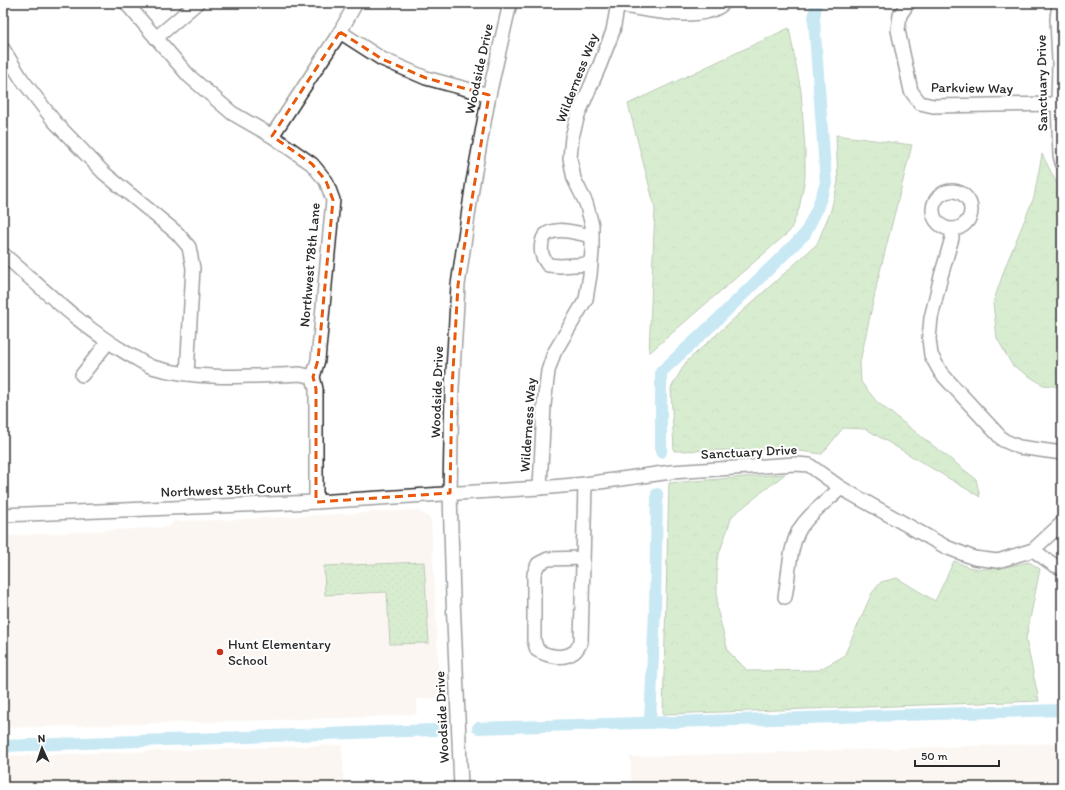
<svg xmlns="http://www.w3.org/2000/svg" width="1065" height="790" viewBox="0 0 1065 790" font-family="Itim,sans-serif">
	<style>
		.built { fill: #f7ecdf }
		.grass { fill: url(#grass-dots); stroke: #6a8261 }
		.forest { fill: url(#forest-crowns); stroke: #6a8261 }
		.garden { fill: #a9d897; stroke: #6a8261 }
		.lines { fill: none; stroke-linecap: round; stroke-linejoin: round }
		.canal { stroke: #86cce7; stroke-width: 12 }
		.minor-casing { stroke: #2b2b2b; stroke-width: 16 }
		.minor { stroke: #fff; stroke-width: 13 }
		.marked { fill: none; stroke: #e8590c; stroke-width: 3; stroke-dasharray: 8 5; stroke-linejoin: round }
		.poi-dot { fill: #c8321e; stroke: #fff; stroke-width: 1.5 }
		.labels { text-anchor: middle; dominant-baseline: central; stroke-width: 4; stroke-linejoin: round; paint-order: stroke }
		.street-label { font-size: 14px; fill: #2b2b2b; stroke: #fff }
		.poi-label { font-size: 14px; fill: #2b2b2b; stroke: #fff; text-anchor: start }
	</style>
	<defs>
		<pattern id="grass-dots" width="8" height="8" patternUnits="userSpaceOnUse"><rect width="8" height="8" fill="#a9d897"/><path d="M2 2h.1M6 6h.1" fill="none" stroke="#92ba82" stroke-width="1.8" stroke-linecap="round"/></pattern>
		<pattern id="forest-crowns" width="20" height="18" patternUnits="userSpaceOnUse"><rect width="20" height="18" fill="#a9d897"/><path d="M2 6a3 3 0 1 1 6 0M12 15a3 3 0 1 1 6 0" fill="none" stroke="#92ba82"/></pattern>
	</defs>
	<rect width="100%" height="100%" fill="#fff"/>
	<filter id="ink" filterUnits="userSpaceOnUse"><feTurbulence type="fractalNoise" baseFrequency=".025" numOctaves="2"/><feDisplacementMap in="SourceGraphic" scale="8" xChannelSelector="R" yChannelSelector="G"/><feConvolveMatrix kernelMatrix="1 2 1 2 8 2 1 2 1" color-interpolation-filters="sRGB"/></filter>
	<g filter="url(#ink)">
		<g class="built">
			<path d="M417 510 431 519 440 698 417 699V714L373 717 3 728V536L169 527 174 521 227 520Z"/>
			<path d="M1062 743V787H632L630 757Z"/>
			<path d="M342 745 344 787H3V756Z"/>
		</g>
		<path class="grass" d="M424 562 429 643 390 644 387 592 325 595 324 566Z"/>
		<g class="forest">
			<path d="M789 28 801 91 805 150V178L799 209 790 231 649 353 655 208 628 104Z"/>
			<path d="M836 135 912 145 878 279 860 362 861 382 877 402 976 479 980 497 866 429 843 428 822 454 785 449 674 451 671 388 686 362 817 244 831 210 838 182Z"/>
			<path d="M1042 154 1062 194V387L1043 385 1012 365 997 338 993 303 1006 265 1034 197Z"/>
			<path d="M785 474 732 516 717 560V609L728 651 748 671 819 670 844 656 872 593 881 582 897 578 935 601 954 561C960 563 966 567 972 568 990 571 1011 566 1029 562L1040 569 1026 639 1039 701 663 714 669 483Z"/>
		</g>
		<path class="garden" d="M3 582H6L8 629H3Z"/>
		<g class="lines">
			<g class="canal">
				<path d="M661 452V372L715 322 805 234 817 209 826 183 814 20 816 3"/>
				<path d="M650 723 655 609 657 494"/>
				<path d="M478 728 1062 710"/>
				<path d="M3 746 434 730"/>
			</g>
			<defs>
				<g id="minor">
					<path d="M126 3 189 76 232 113 272 136 312 164 326 181 333 200 318 360 313 377 316 389V502"/>
					<path d="M908 3 900 15 898 30 911 91 920 103 933 106 1058 104"/>
					<path d="M1059 3 1057 19 1059 62 1058 104 1060 155 1062 163"/>
					<path d="M617 5C645 9 702 24 724 3"/>
					<path d="M340 32 382 59 426 78 489 95"/>
					<path d="M156 38 197 3"/>
					<path d="M3 49 21 78 54 121 104 173 177 233 189 247 193 268 187 374"/>
					<path d="M272 136 340 32 356 3"/>
					<circle cx="952" cy="210" r="19"/>
					<path d="M952 229V238L941 276 931 318 929 339 931 355 941 373 1003 440 1019 447 1062 453"/>
					<path d="M3 254C43 289 82 327 128 354 136 358 144 364 152 367 201 381 250 376 300 374L313 377"/>
					<path d="M591 264 560 266 548 265C542 257 540 252 542 242 546 222 579 234 592 236"/>
					<path d="M82 375 108 342"/>
					<path d="M540 488 544 405 548 371 554 353 586 299 590 275 592 251V225L586 203 574 179 570 158 572 137 578 115 599 67 613 31 618 3"/>
					<path d="M3 515 316 502 540 488 585 484 671 472 795 464 809 465 841 488 946 547 974 558 998 561 1033 550 1062 523"/>
					<path d="M1033 550 1054 565 1062 568"/>
					<path d="M583 558 548 559 538 564 534 574V640L537 650C547 656 563 660 574 652 577 650 579 645 581 642L585 484"/>
					<path d="M785 597C789 576 789 545 801 527 811 512 828 500 841 488"/>
					<path d="M461 787 453 598 450 493 452 388 458 285 473 182 489 95 510 3"/>
				</g>
			</defs>
			<use href="#minor" class="minor-casing"/>
			<use href="#minor" class="minor"/>
		</g>
	</g>
	<path d="M0 0H1065V790H0ZM340 32 382 59 426 78 489 95 458 285 452 388 450 493 316 502V389L313 377 318 360 333 200 326 181 312 164 272 136Z" fill="#fff" fill-opacity=".55" fill-rule="evenodd"/>
	<path class="marked" d="M340 32 382 59 426 78 489 95 458 285 452 388 450 493 316 502V389L313 377 318 360 333 200 326 181 312 164 272 136Z"/>
	<circle class="poi-dot" cx="220" cy="652" r="4"/>
	<g class="labels">
		<g class="street-label">
			<text transform="translate(479 69) rotate(-78)">Woodside Drive</text>
			<text transform="translate(577 78) rotate(-69)">Wilderness Way</text>
			<text transform="translate(1042 83) rotate(-91)">Sanctuary Drive</text>
			<text transform="translate(972 88) rotate(1)">Parkview Way</text>
			<text transform="translate(310 265) rotate(-85)">Northwest 78th Lane</text>
			<text transform="translate(437 392) rotate(-88)">Woodside Drive</text>
			<text transform="translate(528 425) rotate(-86)">Wilderness Way</text>
			<text transform="translate(749 452) rotate(-3)">Sanctuary Drive</text>
			<text transform="translate(226 490) rotate(-2)">Northwest 35th Court</text>
			<text transform="translate(442 717) rotate(-93)">Woodside Drive</text>
		</g>
		<g class="poi-label">
			<text x="228" y="644">Hunt Elementary<tspan x="228" dy="16">School</tspan></text>
		</g>
	</g>
	<rect width="1065" height="790" fill="none" stroke="#fff" stroke-width="16"/>
	<rect x="8" y="8" width="1049" height="774" fill="none" stroke="#2b2b2b" stroke-width="1.5" filter="url(#ink)"/>
	<g transform="translate(42 748) rotate(357)" stroke="#ffffff" stroke-width="3" paint-order="stroke">
	<path d="M0-3L7 15L0 10L-7 15Z" fill="#2b2b2b"/>
	<text y="-6" font-size="11" font-weight="bold" text-anchor="middle" fill="#2b2b2b">N</text>
	</g>
	<path d="M915 760v6h84v-6" fill="none" stroke="#2b2b2b" stroke-width="2"/>
	<text x="921" y="760" font-size="12" fill="#2b2b2b" stroke="#ffffff" stroke-width="3" paint-order="stroke">50 m</text>
</svg>
